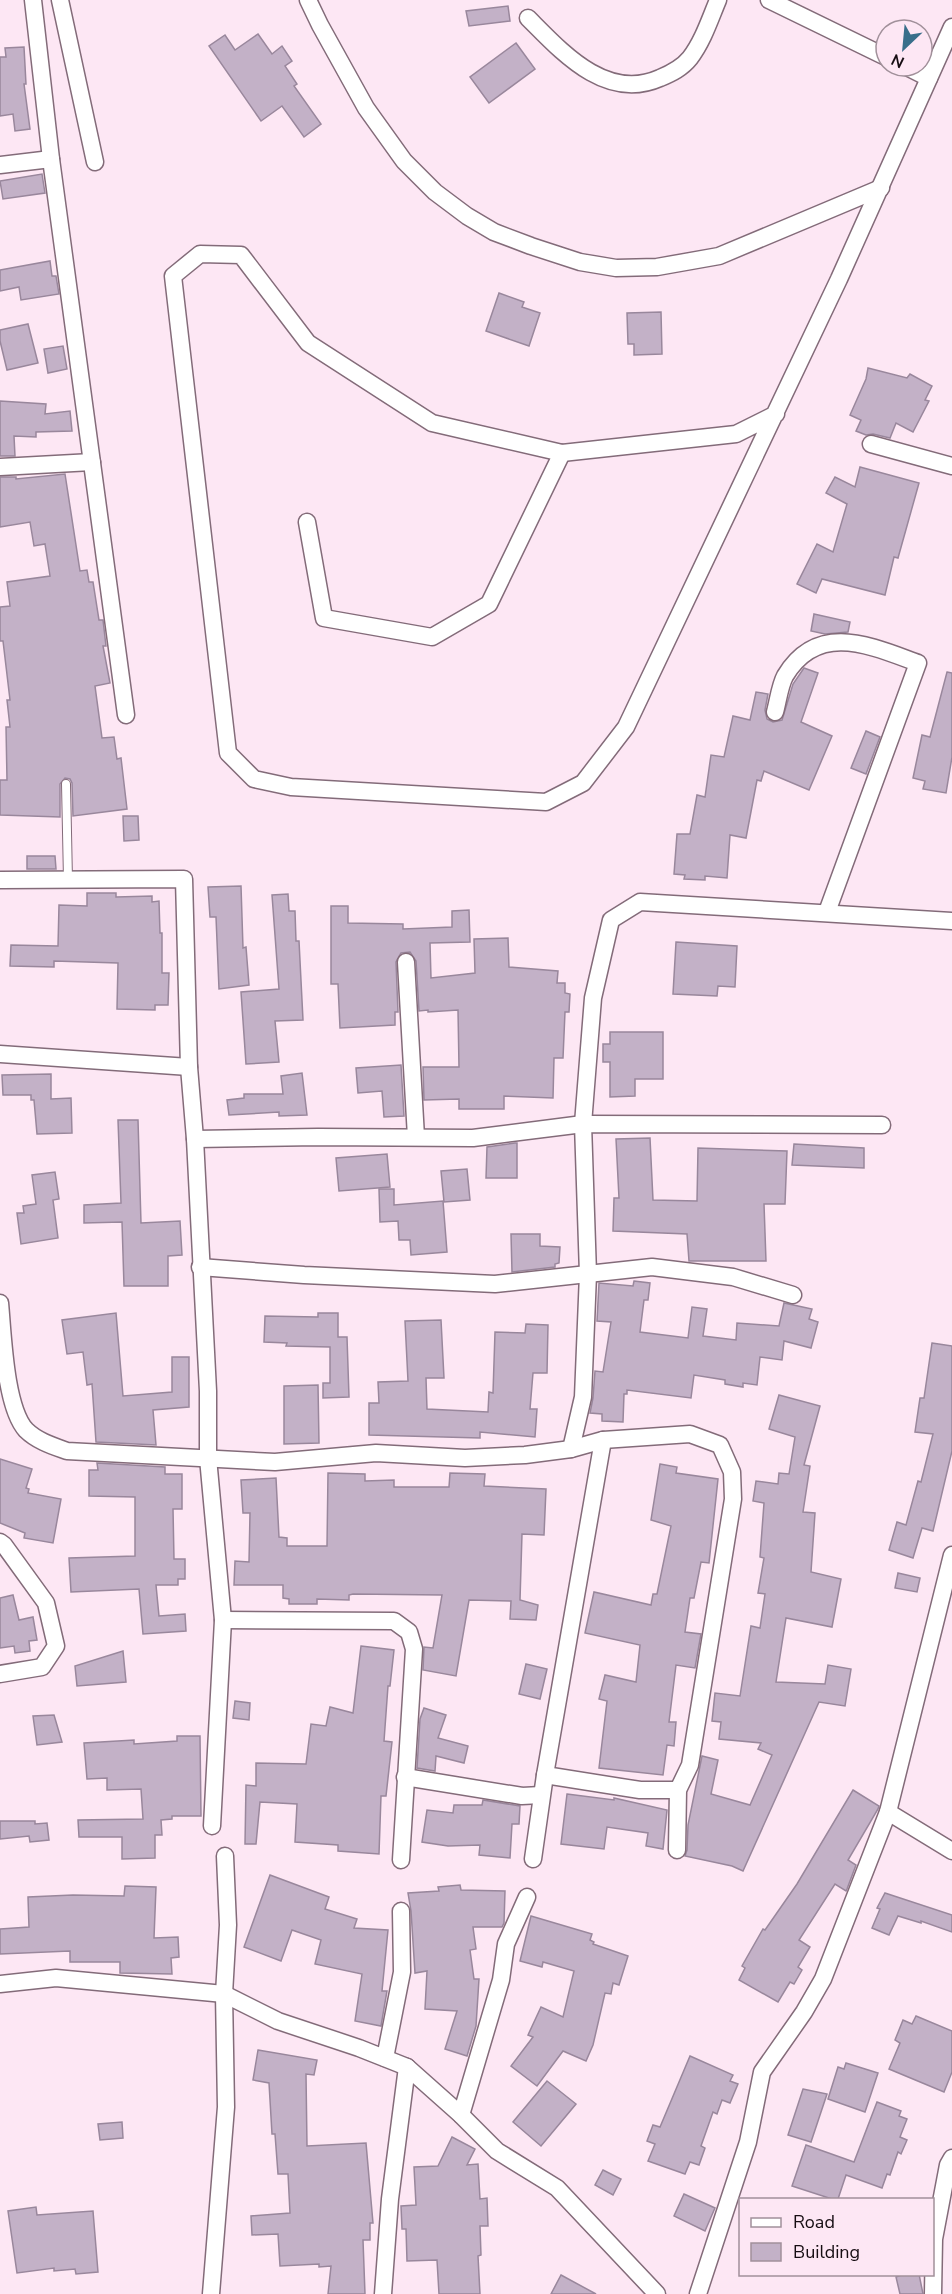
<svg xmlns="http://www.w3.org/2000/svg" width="952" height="2294" viewBox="0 0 952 2294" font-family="'Nunito Sans',sans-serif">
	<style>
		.building { fill: #c3b1c7; stroke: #99879c; stroke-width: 1.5 }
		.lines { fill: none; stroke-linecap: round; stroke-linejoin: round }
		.service-casing { stroke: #836b79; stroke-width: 10 }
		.minor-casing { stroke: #836b79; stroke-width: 19 }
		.service { stroke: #fff; stroke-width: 8 }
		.minor { stroke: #fff; stroke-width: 16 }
	</style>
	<rect width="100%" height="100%" fill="#fde7f4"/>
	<g class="building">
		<path d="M508 6 510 21 469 26 466 11Z"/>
		<path d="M258 34 272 54 282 46 292 61 285 66 297 84 294 86 321 124 304 137 282 106 261 121 209 46 225 35 235 50Z"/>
		<path d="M516 43 535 69 489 103 470 77Z"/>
		<path d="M24 47 26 84H24L30 129 15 131 13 114 0 116V57H6L5 48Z"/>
		<path d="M42 174 45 193 3 199 0 181Z"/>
		<path d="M50 261 52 276H56L59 294 21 300 19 287 0 291V270Z"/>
		<path d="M499 293 524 302 522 307 540 313 529 346 486 331Z"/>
		<path d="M661 312 662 354 634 355V344H628L627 313Z"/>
		<path d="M28 324 38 363 7 370 0 341V330Z"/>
		<path d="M63 346 67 369 48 373 44 349Z"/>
		<path d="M868 368 907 378 910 374 932 386 925 400 929 401 913 432 896 423 890 438 873 434 866 435 856 431 861 420 850 415 866 379Z"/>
		<path d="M0 401 46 404 45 414 70 411 72 431 36 432V437L14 436 15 456H0Z"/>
		<path d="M860 467 919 483 898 558 894 557 885 595 822 579 816 593 797 584 817 544 833 552 847 504 826 493 835 477 855 487Z"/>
		<path d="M65 474 80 571 87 570 89 582H93L99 620H103L106 646H103L110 683 95 686 102 738 114 737 117 759 121 758 127 809 73 816 72 783 70 779 65 778 60 784V817L0 815V780H7L6 727H10L7 700H10L3 641H0V607L10 606 7 582 50 576 45 544 34 546 30 522 0 527V477H16V479Z"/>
		<path d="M814 614 850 622 848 632 825 634 811 631Z"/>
		<path d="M804 668 818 673 801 722 832 736 809 790 764 771 761 781 757 780 746 838 730 835 727 878 705 876V880L684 879 685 875 674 874 677 834H690L697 795 705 797 711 755 724 757 733 716 750 720 756 692 768 694 765 710 767 719 773 722 782 720 793 684Z"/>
		<path d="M947 672 952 673V757L946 793 923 789 925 781 913 778 922 735 930 737Z"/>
		<path d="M866 731 880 737 866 774 851 768Z"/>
		<path d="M123 816H138L139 840 124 841Z"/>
		<path d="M27 856H55L56 869H27Z"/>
		<path d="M241 886 243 948 246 947 249 985 219 989 216 917H210L208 887Z"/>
		<path d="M87 893H116V897L152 896V902L159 901 160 933H162V973H169L168 1005H155V1010L117 1009 118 963 54 961V967L10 966 11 945 58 946 59 905 87 906Z"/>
		<path d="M288 894 289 911H295L296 941H299L303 1020 275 1021 279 1062 246 1064 241 992 279 989 272 895Z"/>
		<path d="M331 906H348V923L403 924V929L452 927V911L469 910 470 942 430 943 431 978 475 973 474 939 508 938 509 967 558 971 557 983H565V993L570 994 569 1012H565L563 1058H554L553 1098 504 1096V1109H459V1099L424 1100 423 1067H459L458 1010 428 1012V1010L419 1011 416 961 410 952 401 953 396 962 398 1012H395V1025L340 1028 338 984H331Z"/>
		<path d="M676 942 737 946 735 987 718 986 717 996 673 994Z"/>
		<path d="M610 1032H663V1079H635V1096L610 1097V1062H603V1044H610Z"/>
		<path d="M401 1065 404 1116 384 1117 382 1091 358 1093 356 1068Z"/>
		<path d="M302 1073 307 1115 279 1116V1112L229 1115 227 1100 244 1098V1094H283L281 1076Z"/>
		<path d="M51 1074V1099L71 1098 72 1133 37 1134 34 1100H31V1095H3L2 1075Z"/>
		<path d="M118 1120H138L141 1223 180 1221 182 1255 168 1256V1286H124L122 1222 84 1223V1205L121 1203Z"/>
		<path d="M650 1138 653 1200 697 1201 698 1148 787 1151 785 1204H764L766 1261H689L687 1234 613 1231 614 1198H619L616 1139Z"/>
		<path d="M515 1143H517V1178H486L487 1147Z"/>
		<path d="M794 1144 864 1148V1168L792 1165Z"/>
		<path d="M387 1154 390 1187 339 1191 336 1158Z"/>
		<path d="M467 1169 470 1200 444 1202 441 1171Z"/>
		<path d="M55 1172 59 1199 53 1200 58 1238 21 1244 17 1213H24L23 1206 36 1204 32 1175Z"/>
		<path d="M379 1189H394V1205L443 1201 447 1252 411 1255 410 1240H399L398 1221 380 1222Z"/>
		<path d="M511 1234H540V1246L560 1247 559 1263 555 1264V1267L512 1272Z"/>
		<path d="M634 1281 650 1283 648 1300H644L640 1332 688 1338 692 1307 707 1309 703 1336 736 1340 737 1323 779 1326 784 1303 812 1309 809 1319 818 1322 811 1348 784 1341 782 1360 760 1357 757 1385 743 1383V1387L725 1384V1380L694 1375 691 1398 627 1390V1394H624L623 1422 602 1421V1414L590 1413 593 1398 595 1371 603 1372 611 1322 597 1321 599 1283 633 1286Z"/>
		<path d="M116 1313 123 1396 172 1392V1357H189V1407L153 1410 156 1445 96 1442 92 1384 87 1385 83 1352 67 1354 62 1320Z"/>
		<path d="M318 1313H338V1337H347L349 1397 323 1398V1383H330V1347L286 1346 287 1343 264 1342 265 1316 318 1317Z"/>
		<path d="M441 1320 444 1378H426L427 1409 488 1412 489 1392 493 1393 495 1332 525 1333 526 1324 548 1325 547 1373H533L530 1409H537L535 1437 480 1432V1438L369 1435V1403H379L378 1382 408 1381 405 1321Z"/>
		<path d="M932 1343 952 1346V1451L933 1531 922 1528 913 1558 889 1550 897 1522 906 1525 918 1481 921 1482 933 1434 915 1432 920 1398H924Z"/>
		<path d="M318 1385 319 1443 284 1444V1386Z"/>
		<path d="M779 1395 820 1406 804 1465 810 1466 803 1512 815 1513 811 1572 841 1579 832 1627 786 1618 776 1682 825 1684 828 1665 851 1669 845 1706 819 1702 743 1871 732 1866 685 1856 687 1850 688 1825 702 1756 718 1760 711 1794 750 1805 772 1755 758 1749 761 1743 719 1739 721 1722 712 1721 715 1693 740 1696 751 1626 760 1628 765 1594 758 1593 764 1558 760 1557 764 1503 753 1501 756 1481 778 1484 779 1473 789 1474 795 1437 769 1429Z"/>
		<path d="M0 1459 32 1469 26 1488 29 1489 28 1493 61 1499 53 1543 24 1538 25 1533 0 1523Z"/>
		<path d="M97 1463 165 1467V1474H182V1509H173L174 1559H185V1579H178V1585H156L159 1616 185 1614 186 1631 143 1634 139 1589 71 1592 69 1558 135 1556V1497L89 1496V1470H98Z"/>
		<path d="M660 1464 677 1467 676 1473 718 1479 709 1563 701 1562 694 1598H690L685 1632 701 1634 695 1668 676 1665 669 1722H676L674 1746 667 1745 663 1775 599 1768 607 1701 599 1699 605 1675 636 1682 640 1645 585 1633 594 1592 651 1605 653 1594H657L671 1526 651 1520Z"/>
		<path d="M328 1473 365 1474V1481L394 1480V1487H449L450 1473 485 1474 484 1486 546 1489 544 1535 522 1534 520 1600 538 1605 536 1620 510 1619 511 1601 469 1600 456 1676 423 1670 424 1647 433 1648 442 1595 353 1594 349 1595V1600L317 1599V1604H289V1599L283 1598V1585H234L235 1561 249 1562 250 1513H243L241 1480 276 1478 279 1537 287 1538V1546H327Z"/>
		<path d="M898 1573 920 1578 917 1592 895 1588Z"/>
		<path d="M13 1595 19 1620 33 1617 37 1640 29 1641 30 1651 15 1653 14 1646 0 1648V1598Z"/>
		<path d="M361 1646 394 1650 390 1686H388L384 1741 392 1742 386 1796H381L379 1854 338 1851V1845L295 1842 297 1804 260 1802 256 1844H245L246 1785 256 1786V1763L306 1764 311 1724 326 1726 330 1707 353 1713Z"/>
		<path d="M123 1651 126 1682 77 1686 75 1666Z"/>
		<path d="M526 1664 547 1669 540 1699 519 1694Z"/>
		<path d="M235 1701 250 1703 249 1720 233 1718Z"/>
		<path d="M424 1708 446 1715 438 1738 468 1746 464 1763 436 1756 435 1771 417 1768 420 1719Z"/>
		<path d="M54 1715 62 1742 37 1745 33 1716Z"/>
		<path d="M177 1736H200L201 1816H172V1819L161 1820 162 1835H155V1858L122 1859V1837H79L78 1820 143 1819 141 1789 107 1790V1778L87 1779 84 1743 134 1740V1744L177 1741Z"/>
		<path d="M853 1790 879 1806 878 1809 848 1860 856 1865 847 1889 846 1891 835 1884 799 1940 810 1947 798 1967 802 1970 794 1984 790 1982 778 2002 739 1980 745 1968 742 1966 763 1929 765 1930 797 1884Z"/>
		<path d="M567 1794 614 1800V1798L667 1810 663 1849 646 1846 648 1833 607 1827 604 1849 561 1844Z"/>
		<path d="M483 1800 520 1806 519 1824H512L510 1858 479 1855 480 1845 448 1846 422 1842 427 1810 453 1813 454 1805H482Z"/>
		<path d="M0 1821H35V1824L47 1823 49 1840 30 1842 29 1836 0 1839Z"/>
		<path d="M270 1875 329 1897 325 1909 357 1919 354 1928 388 1930 382 1991H387L381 2026 355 2021 362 1974 315 1964 321 1940 292 1930 281 1961 244 1947Z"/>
		<path d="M460 1885 461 1890 505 1891 504 1923 502 1927H473L476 1949 470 1950 474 1979H479L476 2026 467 2056 445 2049 457 2011 425 2009 427 1971 415 1973 411 1911 408 1893 439 1891 438 1887Z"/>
		<path d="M125 1886 156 1887 154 1938 178 1937 179 1957 171 1958 172 1974 120 1973V1962H70V1951L0 1954V1929L29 1927 28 1897 73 1895 124 1896Z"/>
		<path d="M885 1893 952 1915V1932L921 1921V1923L898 1916 889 1935 872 1928 880 1909 877 1908Z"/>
		<path d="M531 1916 592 1934 590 1940 594 1942 593 1944 628 1956 619 1985 613 1983 611 1994 605 1993 593 2045 586 2061 563 2051 537 2086 511 2066 533 2037 528 2035 541 2007 563 2017 574 1971 543 1962 542 1967 520 1961Z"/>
		<path d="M916 2016 952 2031V2072L944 2092 889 2069 900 2043 895 2040 903 2020 912 2024Z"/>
		<path d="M258 2050 317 2060 314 2075 306 2074 307 2146 366 2143 373 2223H370V2240H363L365 2294H328L331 2266 319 2267V2264L280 2266 278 2234 252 2235 251 2216 290 2213 288 2174H278L275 2134H272L269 2083 253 2080Z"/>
		<path d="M690 2056 733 2075 730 2081 738 2084 730 2103 722 2100 717 2114 713 2112 701 2146 705 2148 699 2165 690 2162 685 2174 648 2161 655 2144 647 2141 653 2125 660 2127Z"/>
		<path d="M846 2063 878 2073 865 2112 828 2099 838 2067 844 2069Z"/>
		<path d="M547 2081 576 2104 541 2146 513 2122Z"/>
		<path d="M803 2089 827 2094 811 2142 788 2135Z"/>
		<path d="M877 2102 901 2111 899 2116 907 2119 900 2137 907 2140 901 2154 898 2152 890 2175 887 2174 882 2188 846 2175 838 2199H832L792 2186 806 2145 854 2162Z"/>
		<path d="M122 2122 123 2138 100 2140 98 2124Z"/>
		<path d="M452 2137 475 2149 467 2165 478 2164 480 2199 487 2198 488 2226H480L481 2255 478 2256 480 2294H439L437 2260 407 2261 406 2229H402L401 2206 416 2205 414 2167 438 2166Z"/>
		<path d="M603 2170 621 2179 613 2195 595 2185Z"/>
		<path d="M684 2194 715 2208 705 2231 674 2216Z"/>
		<path d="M36 2207 37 2215 93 2211 98 2272 76 2274 75 2269 54 2271V2268L17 2273 8 2211Z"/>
		<path d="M904 2274H919L923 2294H900L896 2277Z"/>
		<path d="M561 2275 596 2294H551Z"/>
	</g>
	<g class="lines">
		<defs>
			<path id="service" d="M66 784 68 880"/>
			<g id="minor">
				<path d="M33 0 51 159 126 715"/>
				<path d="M60 0 95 162"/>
				<path d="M308 0 320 25 366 108 404 161 435 192 467 216 494 232 531 246 580 262 616 268 657 267 719 256 881 188"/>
				<path d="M769 0 886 57"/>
				<path d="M528 18C562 52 606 102 660 78 672 73 682 68 690 58 703 41 710 19 718 0"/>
				<path d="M905 66 929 78"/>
				<path d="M0 165 51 159"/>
				<path d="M776 414 736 434 562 453 432 423 308 343 241 255 200 254 173 276 228 753 254 779 291 787 546 802 583 783 626 727 839 279 952 27"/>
				<path d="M871 444 952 466"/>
				<path d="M0 467 92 462"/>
				<path d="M307 522 324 618 432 637 489 604 562 453"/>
				<path d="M775 712C778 701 780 685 785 676 818 621 871 646 918 663L827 912"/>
				<path d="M0 880 184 879 189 1067 195 1139 208 1391V1458L223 1620 212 1826"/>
				<path d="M406 962 416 1137"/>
				<path d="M0 1054 189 1067"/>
				<path d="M195 1139 318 1137 473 1138 583 1124 882 1125"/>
				<path d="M200 1267 304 1275 495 1284 652 1267 733 1277 793 1295"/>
				<path d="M0 1303C3 1334 5 1407 26 1430 37 1441 53 1446 67 1451L275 1462 376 1453 465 1458 525 1455 571 1449 603 1440 690 1434 720 1445 732 1472 733 1499 690 1765 678 1790 677 1850"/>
				<path d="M571 1449 583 1397 588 1274 583 1124 593 998 611 920 640 902 952 921"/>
				<path d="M0 1542 4 1545 46 1603 56 1646 42 1667 0 1674"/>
				<path d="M223 1620 394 1621 409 1632 414 1649 401 1860"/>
				<path d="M545 1775 640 1790H678"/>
				<path d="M405 1777 522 1796 541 1795"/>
				<path d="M888 1812 952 1851"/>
				<path d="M533 1859 545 1775 603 1440"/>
				<path d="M0 1984 56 1978 224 1994 278 2021 359 2048 407 2067 461 2115 497 2151 557 2188 657 2294"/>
				<path d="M385 2058 402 1972 401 1911"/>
				<path d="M461 2115 501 1980 506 1944 527 1897"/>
				<path d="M211 2294 226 2107 224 1994 228 1925 225 1856"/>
				<path d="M383 2294 390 2199 407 2067"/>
				<path d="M698 2294 748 2142 762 2072 804 2012 823 1979 888 1812 952 1555"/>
				<path d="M933 2294 934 2239 948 2165 952 2158"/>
			</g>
		</defs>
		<use href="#service" class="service-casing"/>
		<use href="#minor" class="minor-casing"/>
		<use href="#service" class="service"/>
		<use href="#minor" class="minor"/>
	</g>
	<rect x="739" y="2198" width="195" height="78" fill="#fde7f4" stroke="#a1909a" stroke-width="1.5"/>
	<rect x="751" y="2218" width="30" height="9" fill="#ffffff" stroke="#a1909a" stroke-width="1.5"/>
	<text x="793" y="2228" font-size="18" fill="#160d12">Road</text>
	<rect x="751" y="2243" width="30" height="18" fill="#c3b1c7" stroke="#a1909a" stroke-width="1.5"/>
	<text x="793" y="2258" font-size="18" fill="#160d12">Building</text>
	<g transform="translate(904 48) rotate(206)"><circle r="28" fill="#fde7f4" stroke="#a1909a" stroke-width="1.5"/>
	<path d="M0-4.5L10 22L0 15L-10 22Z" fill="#396e8a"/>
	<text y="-9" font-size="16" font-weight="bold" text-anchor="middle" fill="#160d12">N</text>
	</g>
</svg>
